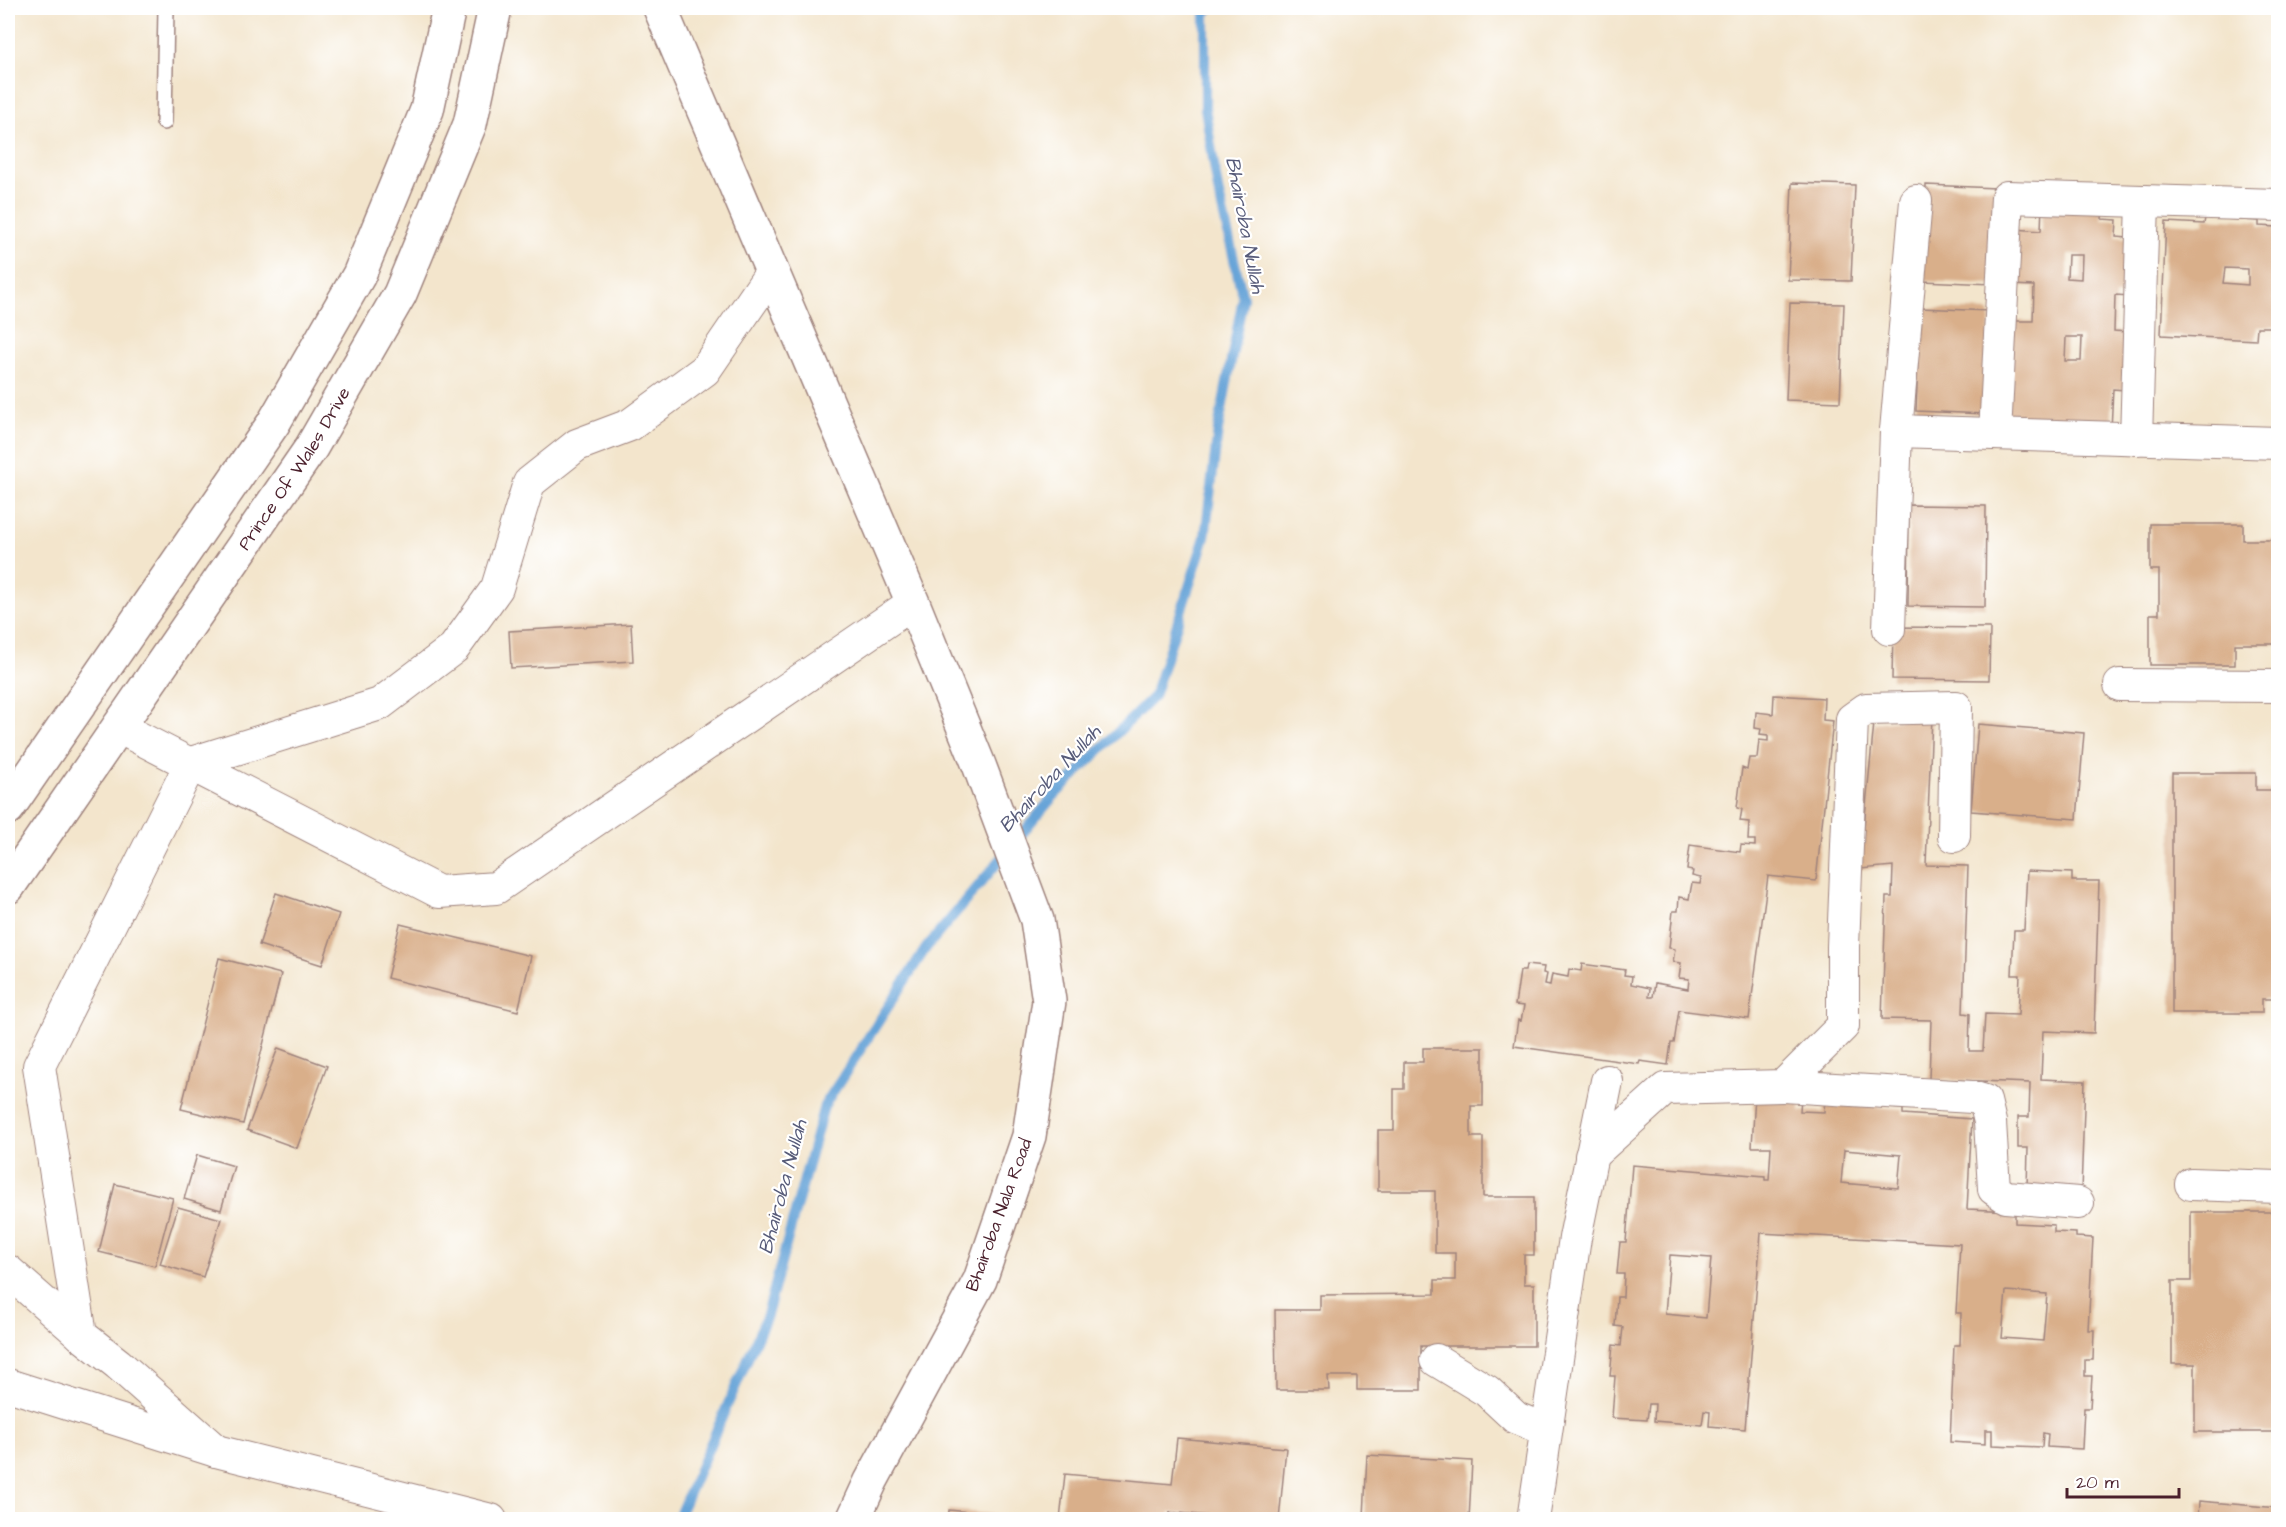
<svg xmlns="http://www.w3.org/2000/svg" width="2286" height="1527" viewBox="0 0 2286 1527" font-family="'Architects Daughter',sans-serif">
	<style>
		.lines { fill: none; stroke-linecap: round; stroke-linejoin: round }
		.stream { stroke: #67a4d8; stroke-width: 10 }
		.building { fill: #d9af8a; fill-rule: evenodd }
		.service-casing { stroke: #9e827c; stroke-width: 18 }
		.minor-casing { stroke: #9e827c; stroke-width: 34 }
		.tertiary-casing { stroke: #9e827c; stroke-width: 36 }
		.service { stroke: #fff; stroke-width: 15 }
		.minor { stroke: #fff; stroke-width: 32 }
		.tertiary { stroke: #fff; stroke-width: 33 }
		.labels { text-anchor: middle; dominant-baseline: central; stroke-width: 4.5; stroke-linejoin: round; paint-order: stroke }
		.street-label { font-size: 18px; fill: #4a1f2b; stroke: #fff }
		.water-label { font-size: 20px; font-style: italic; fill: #575b79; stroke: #fff }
	</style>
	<rect width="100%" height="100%" fill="#fff"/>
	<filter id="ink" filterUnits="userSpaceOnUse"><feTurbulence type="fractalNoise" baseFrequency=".0167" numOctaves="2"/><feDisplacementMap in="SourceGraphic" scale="12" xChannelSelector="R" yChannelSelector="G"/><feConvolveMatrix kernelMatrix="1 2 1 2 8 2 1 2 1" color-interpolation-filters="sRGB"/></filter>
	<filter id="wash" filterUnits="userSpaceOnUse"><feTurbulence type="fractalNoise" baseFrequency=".008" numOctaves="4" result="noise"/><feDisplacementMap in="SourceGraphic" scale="24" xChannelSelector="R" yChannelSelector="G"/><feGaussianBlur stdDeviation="1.35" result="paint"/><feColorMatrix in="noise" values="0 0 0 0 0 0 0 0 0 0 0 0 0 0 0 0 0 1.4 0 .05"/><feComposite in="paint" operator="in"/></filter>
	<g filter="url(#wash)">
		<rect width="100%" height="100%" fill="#f3e5cc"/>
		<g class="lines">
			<path class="stream" d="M677 1520 767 1315 824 1106 926 948 1053 797 1154 696 1205 537 1218 430 1243 298 1218 190 1205 108V13L1210 8"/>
		</g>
		<g id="blocks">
			<g class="building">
				<path d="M1792 183 1855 185 1851 281 1788 280Z"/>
				<path d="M1926 185 1996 188 1992 284 1922 281Z"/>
				<path d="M2042 204 2103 206 2102 219 2117 220 2116 237 2128 238 2131 296 2115 295 2114 331 2127 332 2125 390 2113 389 2111 430 2007 427 2011 321H2033L2034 286 2012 285 2015 229 2041 231ZM2068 255H2082L2081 279 2067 278ZM2066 337H2082L2081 361H2065Z"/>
				<path d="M2205 218 2259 221V226L2278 227V327H2257L2256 340 2161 335 2166 222 2204 224ZM2225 268 2248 269V285L2223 283Z"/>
				<path d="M1790 303 1844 304 1840 402 1786 400Z"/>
				<path d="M1920 308 1990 311 1986 414 1916 411Z"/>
				<path d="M1909 505 1986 506 1985 607 1908 606Z"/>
				<path d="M2150 524H2243V540H2278V644H2235V665H2150V614H2159V570H2150Z"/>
				<path d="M631 624 633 661 511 668 509 631Z"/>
				<path d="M1893 627 1990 628 1989 680 1892 679Z"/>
				<path d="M1774 695 1824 698 1823 720 1833 721 1816 881 1768 876 1749 1019 1679 1010 1674 1043H1671L1668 1065 1640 1061 1639 1064 1514 1046 1518 1020 1521 1021 1524 1006 1515 1005 1520 971H1525L1526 965 1544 967 1543 973 1547 974 1545 984 1550 985 1552 974 1568 977 1569 969 1581 971 1582 964 1625 970 1624 975 1632 976 1631 984 1650 988 1649 997H1653L1655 983 1688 989 1689 979 1679 978 1681 963 1673 962 1675 949 1669 948 1673 911H1678L1679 897 1689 899 1692 883 1700 884 1701 878 1692 876 1693 871 1687 870 1690 845 1740 852 1741 845 1755 846V840H1748L1749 822 1740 821 1742 809 1737 808 1742 768 1747 770 1749 758H1757L1759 740 1768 741V735L1760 734 1761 729 1755 728 1756 712 1773 714Z"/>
				<path d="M1932 716 1926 865 1968 866 1963 1013 1970 1014 1969 1051H1983L1985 1014 2018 1015 2020 975H2012L2014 930H2024L2027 871 2072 873V881H2099L2094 1033 2043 1031 2041 1079 2085 1081 2081 1191 2027 1189 2028 1148H2018V1117H2029L2030 1083 1929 1079 1931 1020 1882 1019 1886 897H1892L1893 866 1860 869 1874 723Z"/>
				<path d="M1978 724 2084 733 2077 819 1971 811Z"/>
				<path d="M2172 773H2256V790H2278V999H2262V1013H2172Z"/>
				<path d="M276 893 339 914 322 965 259 945Z"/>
				<path d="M400 924 531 956 518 1011 387 978Z"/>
				<path d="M219 958 281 974 243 1124 181 1109Z"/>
				<path d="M278 1048 327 1066 297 1148 247 1130Z"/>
				<path d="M1423 1048H1483V1106H1471V1137H1483V1197H1534V1255H1524V1284H1534V1346H1421V1390H1357V1376H1328L1329 1390H1276L1275 1310H1320V1295L1435 1294V1280H1455V1253H1435V1191H1378V1130H1394V1089H1404V1062H1423Z"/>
				<path d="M1755 1094 1801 1097 1800 1111 1824 1112 1825 1099 1877 1101V1107L1903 1109V1114L1972 1119 1967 1209 2015 1211V1223L2054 1225V1232L2076 1233V1237L2093 1238 2088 1330H2094L2093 1360H2085V1376H2092L2090 1408H2084L2082 1449 2047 1447 2048 1434 2043 1433 2042 1447 1992 1445V1430H1985V1444L1950 1442 1954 1345H1960L1961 1313H1956L1960 1244 1761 1233 1745 1429 1709 1426 1710 1412 1704 1411 1702 1425 1654 1421 1655 1404H1649L1647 1420 1612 1418 1615 1376H1610L1613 1345 1621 1346 1623 1327 1615 1326 1617 1297H1623L1624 1274H1617L1620 1242H1626L1632 1165 1765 1176V1180H1769L1771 1147H1752ZM1844 1150 1901 1155 1898 1188 1841 1183ZM1670 1255 1711 1258 1706 1318 1665 1314ZM2006 1291 2047 1294 2043 1341 2002 1338Z"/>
				<path d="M197 1155 234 1166 221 1210 184 1199Z"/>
				<path d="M115 1184 173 1198 155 1266 99 1252Z"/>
				<path d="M178 1207 221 1219 203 1277 160 1264Z"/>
				<path d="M2191 1212H2278V1432H2195V1364H2172V1281H2191Z"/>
				<path d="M1177 1438 1286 1448 1279 1520H1251L1170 1512 1169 1520H1060L1065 1474 1172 1484Z"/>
				<path d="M1367 1455 1472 1461 1469 1520 1364 1517Z"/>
				<path d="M2199 1501 2278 1508V1520H2198Z"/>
				<path d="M949 1510 1030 1518V1520H948Z"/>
			</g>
		</g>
	</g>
	<g filter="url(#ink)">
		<use href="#blocks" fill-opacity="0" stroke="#9e827c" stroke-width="1.5"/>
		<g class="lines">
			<defs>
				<path id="service" d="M164 122 166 8"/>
				<g id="minor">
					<path d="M1896 431 2278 443"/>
					<path d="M1995 434 2007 197 2278 205"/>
					<path d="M2136 439 2143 201"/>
					<path d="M1889 629 1896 431 1916 201"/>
					<path d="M2120 685 2278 686"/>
					<path d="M118 727 439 892 496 888 913 603"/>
					<path d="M1783 1086 1972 1097 1985 1101 1990 1122 1994 1189 2006 1197 2078 1203"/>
					<path d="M1591 1156 1665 1089 1783 1086 1843 1026V947L1852 719 1866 709 1956 707 1954 836"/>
					<path d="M2191 1184 2278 1187"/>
					<path d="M8 1271 81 1335"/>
					<path d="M1436 1360 1487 1391 1516 1418 1546 1430"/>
					<path d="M8 1385 216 1451 491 1520"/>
					<path d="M216 1451 118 1364 81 1335 39 1066 191 763 380 704 454 648 497 588 529 483 577 445 630 425 705 370 772 272"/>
					<path d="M1533 1520 1575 1238 1607 1081"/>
				</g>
				<g id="tertiary">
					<path d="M660 8 913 603 979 765 1037 920 1049 1001 1029 1136 980 1280 871 1481 853 1520"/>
					<path d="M8 808 273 424 359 275 427 110 449 8"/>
					<path id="s1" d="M8 887 311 448 400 294 470 124 495 8"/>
				</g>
			</defs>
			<use href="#service" class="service-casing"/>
			<use href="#minor" class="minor-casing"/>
			<use href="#tertiary" class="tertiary-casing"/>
			<use href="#service" class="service"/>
			<use href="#minor" class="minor"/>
			<use href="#tertiary" class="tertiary"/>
		</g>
	</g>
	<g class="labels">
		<g class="street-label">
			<text stroke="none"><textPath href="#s1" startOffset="507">Prince Of Wales Drive</textPath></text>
			<text transform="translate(999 1215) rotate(-70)">Bhairoba Nala Road</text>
		</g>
		<g class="water-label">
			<text transform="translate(1245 225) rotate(79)">Bhairoba Nullah</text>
			<text transform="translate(1050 779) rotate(-47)">Bhairoba Nullah</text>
			<text transform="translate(783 1187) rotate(-75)">Bhairoba Nullah</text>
		</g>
	</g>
	<rect width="2286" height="1527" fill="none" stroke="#fff" stroke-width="30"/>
	<path d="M2067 1488v9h112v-9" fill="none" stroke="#4a1f2b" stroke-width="3"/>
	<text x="2076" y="1488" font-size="18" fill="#4a1f2b" stroke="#ffffff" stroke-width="4.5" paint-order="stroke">20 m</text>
</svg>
